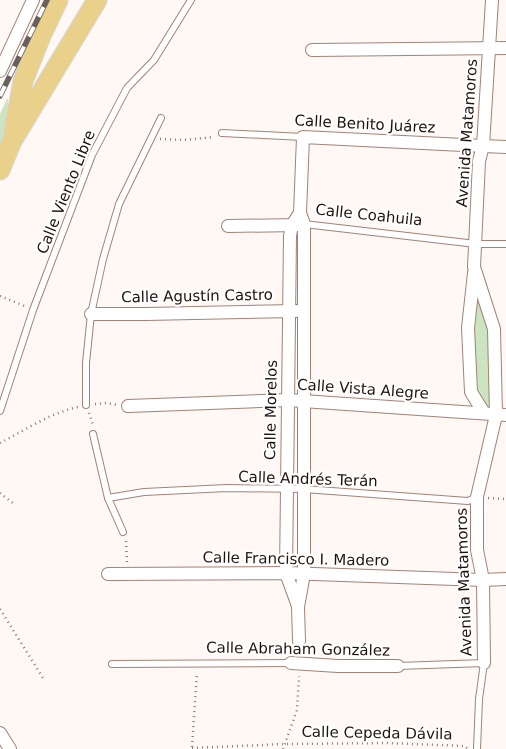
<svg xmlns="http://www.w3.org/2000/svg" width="506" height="749" viewBox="0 0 506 749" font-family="'DejaVu Sans',sans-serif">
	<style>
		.green { fill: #cae5c0 }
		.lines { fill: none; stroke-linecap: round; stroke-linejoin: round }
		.service-casing { stroke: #a28276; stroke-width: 8 }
		.minor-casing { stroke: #a28276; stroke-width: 14 }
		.primary-casing { stroke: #d7d5d4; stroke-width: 21 }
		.path { stroke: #877d7a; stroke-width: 2.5; stroke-dasharray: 1 4; stroke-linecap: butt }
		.service { stroke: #fff; stroke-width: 6 }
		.minor { stroke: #fff; stroke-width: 12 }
		.primary { stroke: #e9d18b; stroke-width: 19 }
		.rail-casing { stroke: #695f5b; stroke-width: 5.5 }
		.rail { stroke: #fff; stroke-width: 4; stroke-dasharray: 11; stroke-linecap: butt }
		.labels { text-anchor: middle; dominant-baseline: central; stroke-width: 4.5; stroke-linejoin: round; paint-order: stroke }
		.street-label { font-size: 15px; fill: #1f130f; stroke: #fff }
	</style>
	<rect width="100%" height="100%" fill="#fff8f5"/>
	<g class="green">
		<path d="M8 97 7 138 0 154V114Z"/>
		<path d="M476 287 493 329 495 414 486 412 473 391 469 328Z"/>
	</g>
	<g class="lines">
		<defs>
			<g id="service">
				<path d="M222 133 303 137"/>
				<path d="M304 224 476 244H506"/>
				<path d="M86 405V363L91 314 103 259 119 204 161 118"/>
				<path d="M0 411 33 310 92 155 127 88 154 60 191 0"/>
				<path d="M93 434 108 498 123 532"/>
				<path d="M108 498 144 492 227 488 304 489 468 501 477 497"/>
				<path d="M112 664 291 663"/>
				<path d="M398 666 484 663 479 699 477 749"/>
			</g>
			<g id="minor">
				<path d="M312 50 506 48"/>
				<path d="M0 71 33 0"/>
				<path d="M228 226 299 225"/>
				<path d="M474 273 468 328 471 392 484 413"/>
				<path d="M91 314H146L296 311"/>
				<path d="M128 406 288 400 506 415"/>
				<path d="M108 574 286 573 483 580 506 579"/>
				<path d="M298 606 286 573 290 236 292 225 300 213"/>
				<path d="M299 641 298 607 304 574V224L300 213 303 137 483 146 506 147"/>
				<path d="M291 663 338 666H398"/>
				<path d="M484 663 483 580 477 550V497L496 415 494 329 474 267 479 161 483 146 492 0"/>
				<path d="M0 733 10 749"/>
			</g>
			<g id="primary">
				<path d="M14 130 23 81 41 36 58 0"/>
				<path d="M0 170 12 141 97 0"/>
			</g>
		</defs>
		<use href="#service" class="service-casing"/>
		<use href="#minor" class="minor-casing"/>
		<use href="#primary" class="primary-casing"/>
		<g class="path">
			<path d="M160 139 184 140 214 137"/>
			<path d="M0 296 27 307"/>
			<path d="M95 404 106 403 117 405"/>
			<path d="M89 413 93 425"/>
			<path d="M0 443C25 430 50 413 78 407"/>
			<path d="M0 493 14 504"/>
			<path d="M488 498 506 499"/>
			<path d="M126 541 127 563"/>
			<path d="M0 609 43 678"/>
			<path d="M192 747 197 673"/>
			<path d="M192 748 285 744 387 743 465 746 468 749"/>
			<path d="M283 749 297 710 299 676"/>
		</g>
		<use href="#service" class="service"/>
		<use href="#minor" class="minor"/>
		<use href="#primary" class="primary"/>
		<defs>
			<path id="rail" d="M0 96 47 0"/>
		</defs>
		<use href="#rail" class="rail-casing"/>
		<use href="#rail" class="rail"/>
	</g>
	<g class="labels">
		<g class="street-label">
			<text transform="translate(365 124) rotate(3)">Calle Benito Juárez</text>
			<text transform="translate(467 133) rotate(-86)">Avenida Matamoros</text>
			<text transform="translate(66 192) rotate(-68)">Calle Viento Libre</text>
			<text transform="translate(369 215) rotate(6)">Calle Coahuila</text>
			<text transform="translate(197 296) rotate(-1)">Calle Agustín Castro</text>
			<text transform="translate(363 389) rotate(4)">Calle Vista Alegre</text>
			<text transform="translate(271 410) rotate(-89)">Calle Morelos</text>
			<text transform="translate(308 479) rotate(2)">Calle Andrés Terán</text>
			<text transform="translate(296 559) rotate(1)">Calle Francisco I. Madero</text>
			<text transform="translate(464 582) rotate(-92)">Avenida Matamoros</text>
			<text transform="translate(298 649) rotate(1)">Calle Abraham González</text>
			<text transform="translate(377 733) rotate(1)">Calle Cepeda Dávila</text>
		</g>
	</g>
</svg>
